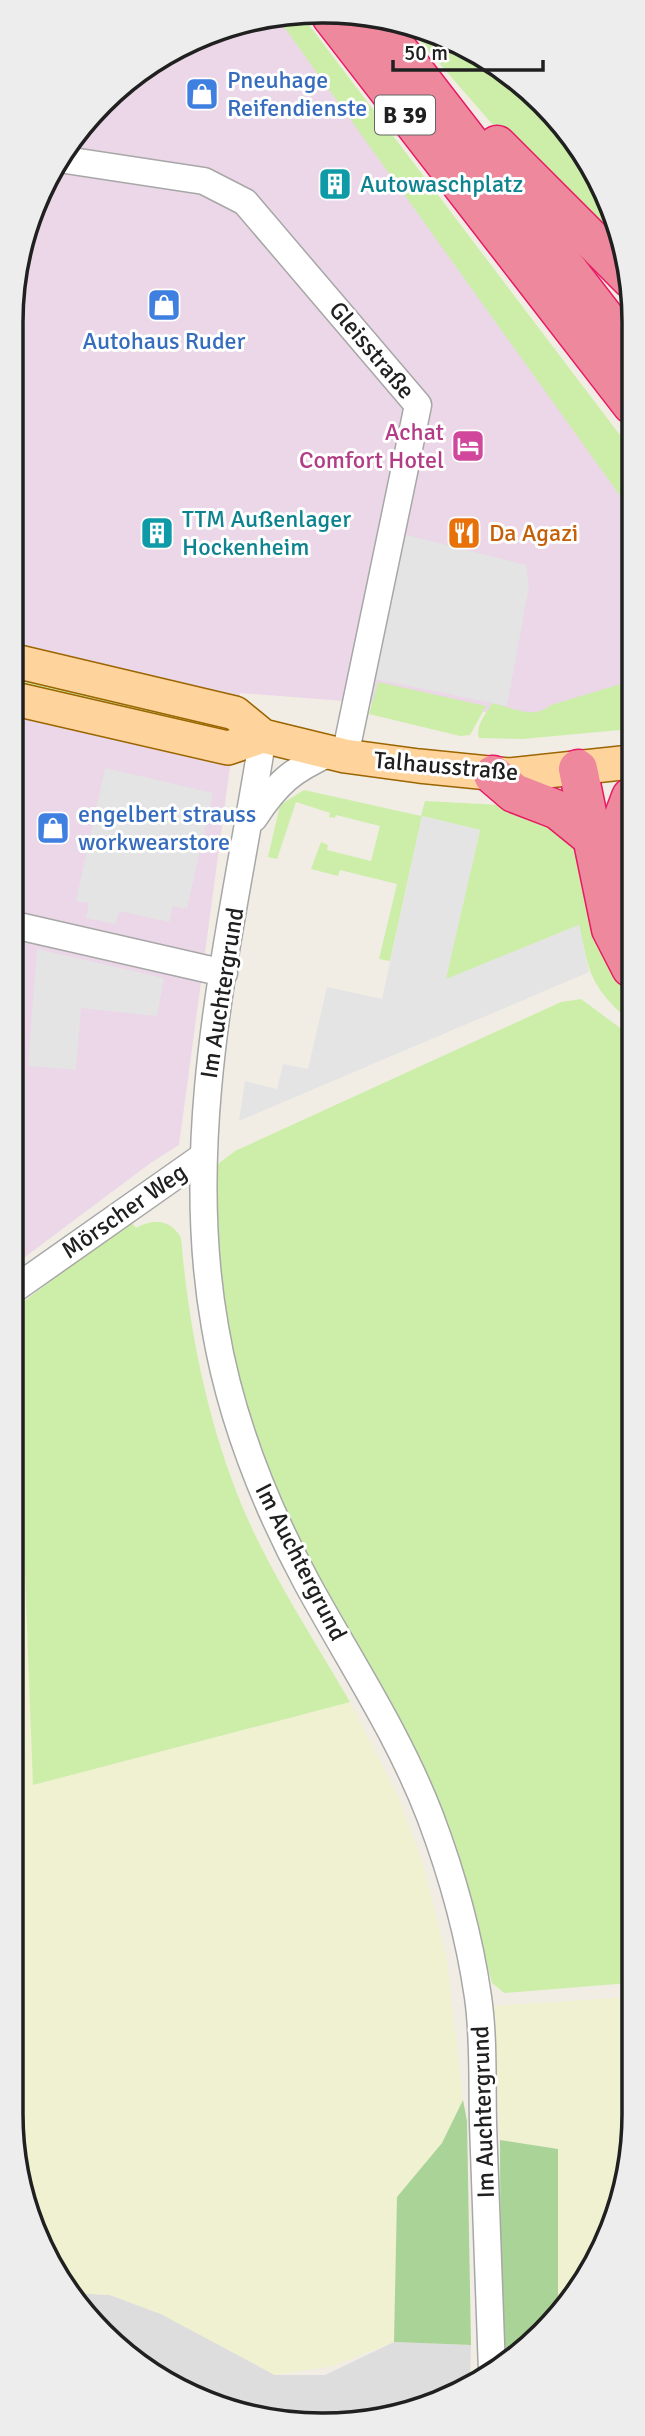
<svg xmlns="http://www.w3.org/2000/svg" width="645" height="2436" viewBox="0 0 645 2436" font-family="Signika,sans-serif">
	<style>
		.residential { fill: #dedddd }
		.industrial { fill: #ebd7e7 }
		.farmland { fill: #eff1d0 }
		.grass { fill: #cceea8 }
		.forest { fill: #aad397 }
		.parking { fill: #e4e4e4 }
		.lines { fill: none; stroke-linecap: round; stroke-linejoin: round }
		.minor-casing { stroke: #a7a7a7; stroke-width: 29 }
		.major-casing { stroke: #9b6500; stroke-width: 36 }
		.highway-casing { stroke: #e81a64; stroke-width: 41 }
		.minor { stroke: #fff; stroke-width: 26 }
		.major { stroke: #ffd39c; stroke-width: 33 }
		.highway { stroke: #ed889d; stroke-width: 38 }
		.labels { text-anchor: middle; dominant-baseline: central; stroke-width: 6; stroke-linejoin: round; paint-order: stroke }
		.shield { fill: #fff; stroke: #636363; stroke-width: 2 }
		.shield-label { font-size: 23px; font-weight: bold; fill: #202020 }
		.shop-label { font-size: 24px; fill: #366cbe; stroke: #fff; text-anchor: start }
		.culture-label { font-size: 24px; fill: #0d838f; stroke: #fff; text-anchor: start }
		.street-label { font-size: 24px; fill: #202020; stroke: #fff }
		.hotel-label { font-size: 24px; fill: #b23c85; stroke: #fff; text-anchor: end }
		.food-label { font-size: 24px; fill: #c56008; stroke: #fff; text-anchor: start }
		.rim { fill: none; stroke: #202020; stroke-width: 3.5 }
	</style>
	<rect width="100%" height="100%" fill="#f1ede5"/>
	<path class="residential" d="M72 2293 110 2295 161 2314 275 2375H325L394 2342 471 2345 470 2382 404 2415 302 2425 185 2393 88 2320Z"/>
	<path class="industrial" d="M261 17H277L632 486 631 704 561 718 240 693 179 1145 152 1162 13 1266 16 262 63 149 149 63Z"/>
	<g class="farmland">
		<path d="M15 1308 33 1785 350 1702 399 1798 423 1864 447 1960 463 2100 442 2143 397 2197 394 2342 333 2366 275 2375 161 2314 110 2295 72 2293 34 2233 11 2113Z"/>
		<path d="M629 1997V2174L582 2287 558 2312V2149L500 2140 493 2006Z"/>
	</g>
	<g class="grass">
		<path d="M277 17H303L632 451 631 511Z"/>
		<path d="M406 25 478 52 557 116 602 185 626 262 547 187Z"/>
		<path d="M15 667 228 719 225 736 15 687Z"/>
		<path d="M631 681V729L522 739 479 738C475 726 486 714 492 703 514 708 532 720 551 705Z"/>
		<path d="M378 682 486 706 470 735 460 736 369 714Z"/>
		<path d="M304 790 421 816 425 801 520 806 564 833 577 855 609 961 631 995V1023C591 985 590 978 579 925L445 980 480 830 422 816 390 961 379 959 397 884 340 870 338 876 311 869 321 842 328 845 327 850 371 861 380 826 336 815 335 818 329 817 330 813 296 802 277 859 268 857 280 805Z"/>
		<path d="M581 999 631 1036 629 1983 504 1993 492 1983 464 1880 280 1501 236 1380 220 1295 214 1167 235 1151 561 1002Z"/>
		<path d="M130 1221 136 1228C153 1218 171 1219 181 1238 190 1342 213 1451 260 1545 287 1599 320 1650 350 1702L33 1785 15 1308Z"/>
	</g>
	<g class="forest">
		<path d="M463 2100 467 2121 471 2345 394 2342 397 2197 442 2143Z"/>
		<path d="M500 2140 558 2149V2312L524 2349 501 2347Z"/>
	</g>
	<g class="parking">
		<path d="M391 531 526 565 529 586 507 706 360 676Z"/>
		<path d="M105 768 213 793 187 909 173 906 169 922 119 911 116 924 86 918 89 903 76 901Z"/>
		<path d="M422 816 480 830 446 979 579 925 589 972 239 1121 245 1081 277 1089 283 1064 308 1069 327 987 382 999Z"/>
		<path d="M37 949 164 978 157 1016 81 1008 76 1070 28 1066Z"/>
	</g>
	<g class="lines">
		<defs>
			<g id="minor">
				<path d="M59 159 204 181 245 202 418 405 345 756"/>
				<path d="M263 736C232 931 180 1130 215 1327 230 1417 264 1503 307 1583 349 1660 398 1733 430 1816 452 1874 469 1935 478 1997 484 2038 482 2083 483 2124 486 2207 489 2289 492 2371"/>
				<path d="M254 818C277 783 292 770 330 753"/>
				<path d="M14 925 224 973"/>
				<path d="M13 1290 202 1157"/>
			</g>
			<g id="major">
				<path d="M15 661 235 713 263 736 345 756 419 766 509 775 631 762"/>
				<path d="M15 699 228 748 263 736"/>
			</g>
			<g id="highway">
				<path d="M331 16 632 405"/>
				<path d="M372 16 632 353"/>
				<path d="M497 145 631 279"/>
				<path d="M578 769 611 929 631 968"/>
				<path d="M493 775 514 793 558 810 590 836"/>
				<path d="M623 865 622 821 631 797"/>
			</g>
		</defs>
		<use href="#minor" class="minor-casing"/>
		<use href="#major" class="major-casing"/>
		<use href="#highway" class="highway-casing"/>
		<use href="#minor" class="minor"/>
		<use href="#major" class="major"/>
		<use href="#highway" class="highway"/>
	</g>
	<defs>
		<symbol id="shop-square" viewBox="-11 -11 22 22"><rect x="-9" y="-9" width="18" height="18" rx="4" fill="#3f7fe0" stroke="#fff"/><path d="M-5-2.5h2.3a2.7 3.5 0 0 1 5.4 0H5L5.5 6h-11ZM-1.5-2.5h3a1.5 2.3 0 0 0-3 0Z" fill="#fff"/></symbol>
		<symbol id="building-square" viewBox="-11 -11 22 22"><rect x="-9" y="-9" width="18" height="18" rx="4" fill="#0f9aa8" stroke="#fff"/><path d="M-4-6H4V6H1V3H-1V6H-4ZM-2.5-4.3h1.7v1.8h-1.7ZM.8-4.3h1.7v1.8H.8ZM-2.5-1h1.7V.8h-1.7ZM.8-1h1.7V.8H.8Z" fill="#fff"/></symbol>
		<symbol id="hotel-square" viewBox="-11 -11 22 22"><rect x="-9" y="-9" width="18" height="18" rx="4" fill="#d1479c" stroke="#fff"/><path d="M-6-4.5h1.5V1H6V5H4.5V3h-9V5H-6ZM-4 0a1.8 1.8 0 1 1 3.6 0ZM.5 0V-2.5h3Q6-2.5 6 0Z" fill="#fff"/></symbol>
		<symbol id="restaurant-square" viewBox="-11 -11 22 22"><rect x="-9" y="-9" width="18" height="18" rx="4" fill="#e8710a" stroke="#fff"/><path d="M-5-6h1v4h1v-4h1v4h1v-4h1v5L-1.5 .5V6h-2V.5L-5-1ZM5-6V6H3V1.5H1.5Q1.5-4 5-6Z" fill="#fff"/></symbol>
	</defs>
	<g fill-rule="evenodd">
		<use href="#shop-square" x="183" y="75" width="38" height="38"/>
		<use href="#building-square" x="316" y="165" width="38" height="38"/>
		<use href="#shop-square" x="145" y="286" width="38" height="38"/>
		<use href="#hotel-square" x="449" y="427" width="38" height="38"/>
		<use href="#building-square" x="138" y="514" width="38" height="38"/>
		<use href="#restaurant-square" x="445" y="514" width="38" height="38"/>
		<use href="#shop-square" x="34" y="809" width="38" height="38"/>
	</g>
	<g class="labels">
		<rect class="shield" x="375" y="95.5" width="60" height="39" rx="5"/>
		<g class="shield-label">
			<text x="405" y="115">B 39</text>
		</g>
		<g class="shop-label">
			<text x="227" y="80">Pneuhage<tspan x="227" dy="28">Reifendienste</tspan></text>
			<text x="164" y="341" text-anchor="middle">Autohaus Ruder</text>
			<text x="78" y="814">engelbert strauss<tspan x="78" dy="28">workwearstore</tspan></text>
		</g>
		<g class="culture-label">
			<text x="360" y="184">Autowaschplatz</text>
			<text x="182" y="519">TTM Außenlager<tspan x="182" dy="28">Hockenheim</tspan></text>
		</g>
		<g class="street-label">
			<text transform="translate(372 350) rotate(50)">Gleisstraße</text>
			<text transform="translate(446 766) rotate(5)">Talhausstraße</text>
			<text transform="translate(222 993) rotate(-81)">Im Auchtergrund</text>
			<text transform="translate(124 1211) rotate(-35)">Mörscher Weg</text>
			<text transform="translate(301 1562) rotate(63)">Im Auchtergrund</text>
			<text transform="translate(483 2112) rotate(-92)">Im Auchtergrund</text>
		</g>
		<g class="hotel-label">
			<text x="444" y="432">Achat<tspan x="444" dy="28">Comfort Hotel</tspan></text>
		</g>
		<g class="food-label">
			<text x="489" y="533">Da Agazi</text>
		</g>
	</g>
	<path d="M0 0H645V2436H0ZM322 23H323A299 299 0 0 1 622 322V2114A299 299 0 0 1 323 2413H322A299 299 0 0 1 23 2114V322A299 299 0 0 1 322 23Z" fill="#ededed" fill-rule="evenodd"/>
	<path class="rim" d="M322 23H323A299 299 0 0 1 622 322V2114A299 299 0 0 1 323 2413H322A299 299 0 0 1 23 2114V322A299 299 0 0 1 322 23Z"/>
	<path d="M393 60v10h150v-10" fill="none" stroke="#202020" stroke-width="3.5"/>
	<text x="404" y="60" font-size="21" fill="#202020" stroke="#ffffff" stroke-width="5" paint-order="stroke">50 m</text>
</svg>
